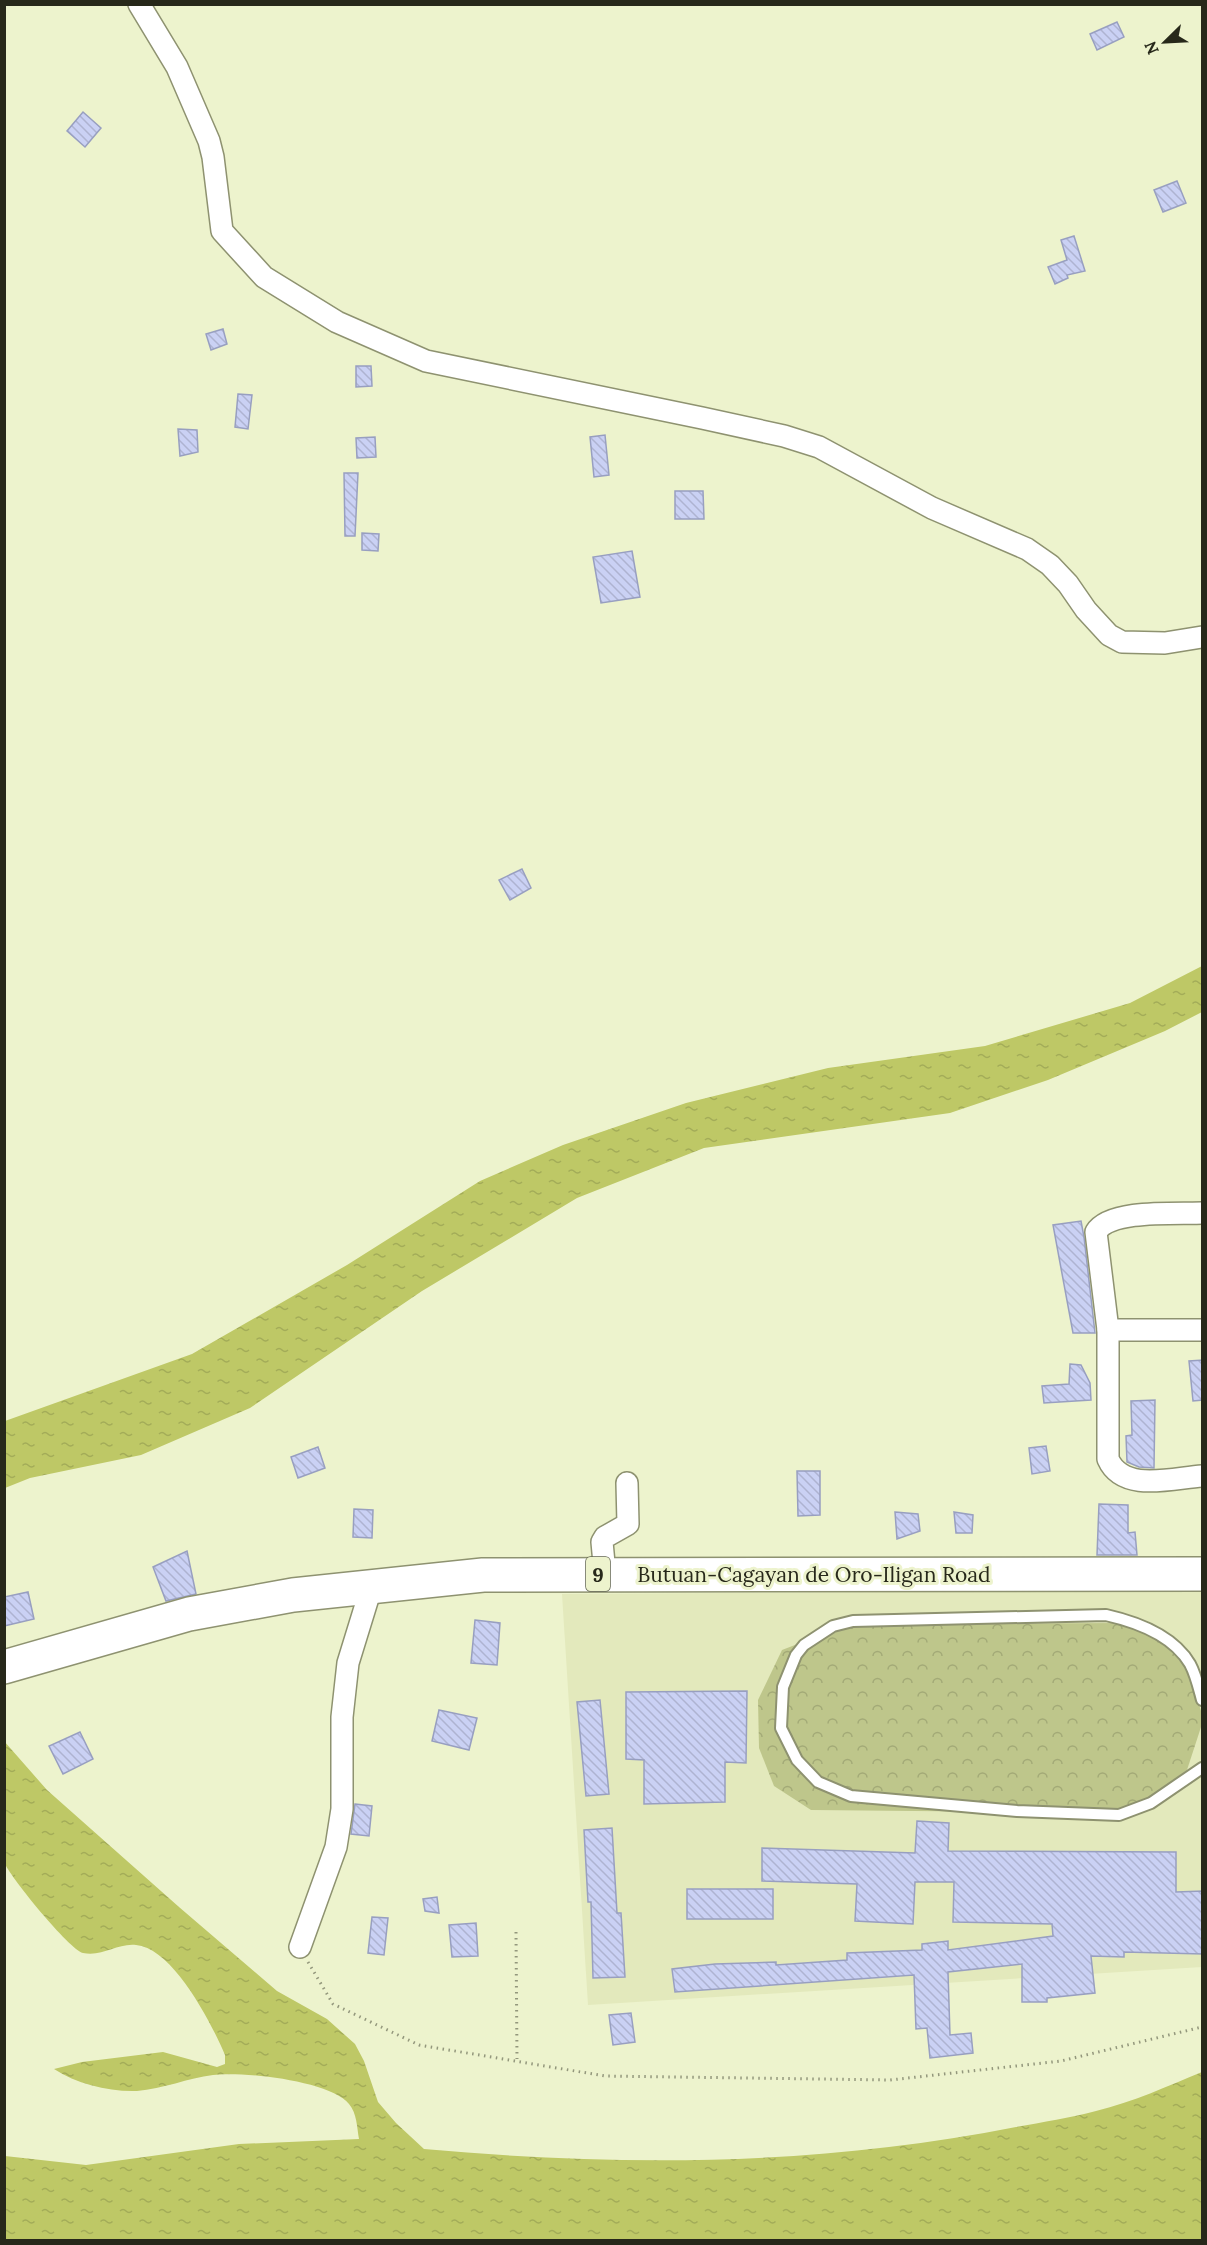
<svg xmlns="http://www.w3.org/2000/svg" width="1207" height="2245" viewBox="0 0 1207 2245" font-family="Lora,serif">
	<style>
		.built { fill: #e3e9bc }
		.park { fill: url(#park-crowns) }
		.water { fill: url(#water-ripples) }
		.building { fill: url(#building-back-hatch); stroke: #989fc0; stroke-width: 1.5 }
		.lines { fill: none; stroke-linecap: round; stroke-linejoin: round }
		.lane-casing { stroke: #8e9270; stroke-width: 14 }
		.street-casing { stroke: #8e9270; stroke-width: 24 }
		.highway-casing { stroke: #8e9270; stroke-width: 36 }
		.path { stroke: #93977c; stroke-width: 3; stroke-dasharray: 1.5 4.5; stroke-linecap: butt }
		.lane { stroke: #fff; stroke-width: 10 }
		.street { stroke: #fff; stroke-width: 21 }
		.highway { stroke: #fff; stroke-width: 33 }
		.labels { text-anchor: middle; dominant-baseline: central; stroke-width: 6; stroke-linejoin: round; paint-order: stroke }
		.shield { fill: #edf3cd; stroke: #626550; stroke-width: 1.5 }
		.shield-label { font-size: 20px; font-weight: bold; fill: #27281a }
		.street-label { font-size: 21px; fill: #27281a; stroke: #edf3cd }
	</style>
	<defs>
		<pattern id="park-crowns" width="20" height="18" patternUnits="userSpaceOnUse" patternTransform="scale(1.5)"><rect width="20" height="18" fill="#bec68b"/><path d="M2 6a3 3 0 1 1 6 0M12 15a3 3 0 1 1 6 0" fill="none" stroke="#a3aa77"/></pattern>
		<pattern id="water-ripples" width="26" height="14" patternUnits="userSpaceOnUse" patternTransform="scale(1.5)"><rect width="26" height="14" fill="#bec866"/><path d="M2 4q2-2 4 0t4 0M15 11q2-2 4 0t4 0" fill="none" stroke="#a3ac58"/></pattern>
		<pattern id="building-back-hatch" width="6" height="6" patternUnits="userSpaceOnUse" patternTransform="scale(1.5)"><rect width="6" height="6" fill="#cad1f4"/><path d="M-1 5l2 2M0 0l6 6M5-1l2 2" fill="none" stroke="#aeb3d1"/></pattern>
	</defs>
	<rect width="100%" height="100%" fill="#edf3cd"/>
	<path class="built" d="M1202 1590V1967L588 2005 562 1594Z"/>
	<path class="park" d="M1123 1623 1181 1648 1202 1714V1724L1187 1770 1131 1813 811 1810 774 1786 759 1748 758 1700 782 1650 849 1624Z"/>
	<g class="water">
		<path d="M1202 966V1012L1165 1031 1048 1080 950 1113 704 1148 577 1198 422 1291 250 1408 141 1455 30 1478 5 1488V1421L192 1354 347 1265 480 1181 563 1145 686 1103 828 1068 985 1046 1130 1003Z"/>
		<path d="M4 1741 47 1790 179 1907 277 1991 327 2019 355 2044 364 2061 378 2102 396 2123 424 2149C624 2167 819 2166 1016 2127 1043 2122 1070 2118 1096 2111 1133 2102 1168 2086 1202 2072V2240H5V2156L86 2165 239 2144 359 2139C357 2128 357 2113 349 2104 331 2081 242 2071 213 2075 188 2078 163 2089 137 2091 109 2092 77 2084 54 2069L82 2062 163 2052 217 2067 225 2064V2055C212 2024 173 1948 136 1945 117 1943 103 1957 83 1953 69 1949 12 1879 5 1864 0 1853 4 1760 4 1741Z"/>
	</g>
	<g class="building">
		<path d="M1117 22 1124 37 1097 50 1090 34Z"/>
		<path d="M83 112 101 128 85 147 67 131Z"/>
		<path d="M1177 181 1186 203 1163 212 1154 190Z"/>
		<path d="M1074 236 1085 271 1067 275 1068 278 1055 284 1048 267 1067 260 1061 240Z"/>
		<path d="M223 329 227 344 211 350 206 334Z"/>
		<path d="M356 366H371L372 386 356 387Z"/>
		<path d="M238 394 252 395 248 429 235 427Z"/>
		<path d="M178 429 197 430 198 452 180 456Z"/>
		<path d="M605 435 609 475 594 477 590 437Z"/>
		<path d="M375 437 376 457 357 458 356 438Z"/>
		<path d="M344 473H358L355 536H345Z"/>
		<path d="M675 491H703L704 519H675Z"/>
		<path d="M362 533 379 534 378 551 362 550Z"/>
		<path d="M632 551 640 597 601 603 593 557Z"/>
		<path d="M522 869 531 888 510 900 499 880Z"/>
		<path d="M1081 1221 1084 1237 1095 1333H1073L1053 1225Z"/>
		<path d="M1203 1360V1400L1193 1401 1189 1361Z"/>
		<path d="M1070 1364 1081 1365 1090 1383 1091 1400 1044 1403 1042 1386 1069 1384Z"/>
		<path d="M1155 1400 1154 1468 1139 1467 1127 1462 1126 1436 1132 1435 1131 1401Z"/>
		<path d="M1046 1446 1050 1471 1032 1474 1029 1448Z"/>
		<path d="M318 1447 325 1468 298 1478 291 1457Z"/>
		<path d="M797 1471H820V1515L798 1516Z"/>
		<path d="M1099 1504 1128 1505V1533L1135 1532 1137 1555H1097Z"/>
		<path d="M354 1509 373 1510 372 1538 353 1537Z"/>
		<path d="M895 1512 918 1514 920 1531 897 1539Z"/>
		<path d="M954 1512 973 1515 972 1533H956Z"/>
		<path d="M187 1551 196 1594 166 1601 153 1567Z"/>
		<path d="M28 1592 34 1619 4 1626V1597Z"/>
		<path d="M475 1620 500 1623 497 1665 471 1663Z"/>
		<path d="M747 1691 746 1763 725 1762V1802L644 1804V1760L626 1759V1692Z"/>
		<path d="M600 1700 609 1794 586 1796 577 1702Z"/>
		<path d="M439 1710 477 1718 469 1750 432 1741Z"/>
		<path d="M80 1732 93 1759 63 1774 49 1746Z"/>
		<path d="M355 1804 372 1806 369 1836 351 1834Z"/>
		<path d="M917 1821 949 1823 948 1851 1176 1852V1892L1203 1891V1954L1124 1952V1957L1091 1956 1095 1993 1047 1998V2002H1022V1964L948 1972 950 2035 971 2033 973 2053 930 2058 927 2028 916 2029 914 1975 675 1992 672 1969 715 1964 776 1962V1965L847 1960V1953L922 1950V1944L948 1941V1950L1053 1936 1052 1924 953 1922 954 1882H915L913 1924 855 1921 857 1884 762 1881V1848L915 1853Z"/>
		<path d="M612 1828 617 1913H621L625 1977 593 1978 591 1902H588L584 1830Z"/>
		<rect x="687" y="1889" width="86" height="30"/>
		<path d="M437 1897 439 1913 425 1911 423 1899Z"/>
		<path d="M372 1917 388 1918 384 1955 368 1953Z"/>
		<path d="M476 1923 478 1956 452 1957 449 1925Z"/>
		<path d="M631 2013 635 2042 613 2045 609 2015Z"/>
	</g>
	<g class="lines">
		<defs>
			<path id="lane" d="M1202 1700C1199 1689 1196 1675 1190 1664 1173 1635 1137 1622 1106 1615L853 1621 833 1626 804 1645 796 1655 783 1687 781 1728 797 1760 818 1782 851 1796 1017 1811 1119 1815 1151 1803 1202 1768"/>
			<g id="street">
				<path d="M139 4 177 67 209 141 213 157 222 231 264 277 337 322 426 361 702 418 784 436 819 447 932 508 1027 549 1050 565 1068 584 1086 610 1109 635 1122 642 1165 643 1202 637"/>
				<path d="M1202 1213C1177 1214 1110 1209 1096 1232L1108 1330V1459C1123 1493 1172 1478 1202 1476"/>
				<path d="M1108 1330H1202"/>
				<path d="M605 1574 602 1542 605 1537 628 1524 627 1483"/>
				<path d="M300 1947 336 1847 342 1809V1717L348 1663 372 1585"/>
			</g>
			<path id="highway" d="M4 1667 189 1614 293 1595 483 1575 1202 1574"/>
		</defs>
		<use href="#lane" class="lane-casing"/>
		<use href="#street" class="street-casing"/>
		<use href="#highway" class="highway-casing"/>
		<g class="path">
			<path d="M516 1932 517 2059"/>
			<path d="M308 1962 333 2004 419 2045 605 2076 890 2080 1061 2061 1202 2027"/>
		</g>
		<use href="#lane" class="lane"/>
		<use href="#street" class="street"/>
		<use href="#highway" class="highway"/>
	</g>
	<g class="labels">
		<rect class="shield" x="586" y="1557" width="24" height="34" rx="4.5"/>
		<g class="shield-label">
			<text x="598" y="1574">9</text>
		</g>
		<g class="street-label">
			<text x="814" y="1574">Butuan-Cagayan de Oro-Iligan Road</text>
		</g>
	</g>
	<rect width="1207" height="2245" fill="none" stroke="#27281a" stroke-width="12"/>
	<g transform="translate(1165 42) rotate(246)" stroke="#edf3cd" stroke-width="4.5" paint-order="stroke">
	<path d="M0-4.5L10 22L0 15L-10 22Z" fill="#27281a"/>
	<text y="-9" font-size="16" font-weight="bold" text-anchor="middle" fill="#27281a">N</text>
	</g>
</svg>
